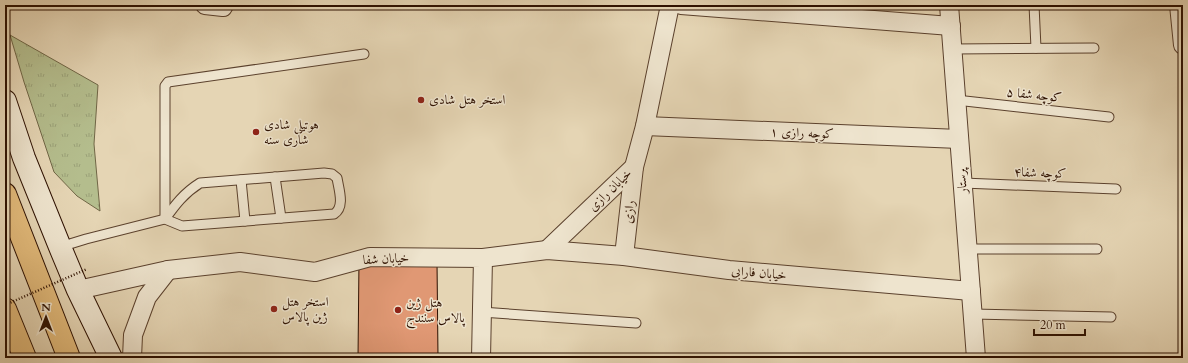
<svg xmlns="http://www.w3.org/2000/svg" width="1188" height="363" viewBox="0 0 1188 363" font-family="Cardo,Amiri,serif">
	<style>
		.grass { fill: url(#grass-tufts); stroke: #706646 }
		.building { fill: #e09874; stroke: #2d1000 }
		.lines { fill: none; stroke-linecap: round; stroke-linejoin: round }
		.lane-casing { stroke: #5b412d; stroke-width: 11 }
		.street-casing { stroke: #5b412d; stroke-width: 20 }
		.secondary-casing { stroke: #2d1000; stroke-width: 24 }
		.primary-casing { stroke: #2d1000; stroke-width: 24 }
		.lane { stroke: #eee4ce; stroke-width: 9 }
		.street { stroke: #eee4ce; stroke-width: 18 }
		.secondary { stroke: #eee4ce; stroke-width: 22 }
		.primary { stroke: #e2ba7a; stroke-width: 22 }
		.path-bridge { stroke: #2d1000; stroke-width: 2.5; stroke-dasharray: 1 2; stroke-linecap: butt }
		.poi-dot { fill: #8f2418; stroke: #eee4ce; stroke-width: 1.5 }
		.labels { text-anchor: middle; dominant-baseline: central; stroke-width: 3; stroke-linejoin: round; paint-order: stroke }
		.street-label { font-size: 13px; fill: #2d1000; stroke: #eee4ce }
		.poi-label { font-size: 13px; fill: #2d1000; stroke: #eee4ce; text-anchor: start }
	</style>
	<defs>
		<pattern id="grass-tufts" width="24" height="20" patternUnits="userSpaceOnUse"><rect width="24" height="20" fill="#b4bd8d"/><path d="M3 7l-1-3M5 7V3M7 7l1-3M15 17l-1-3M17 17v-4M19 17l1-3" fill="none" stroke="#9ba178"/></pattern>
	</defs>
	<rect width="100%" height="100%" fill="#e5d5b4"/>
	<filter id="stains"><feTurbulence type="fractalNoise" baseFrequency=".005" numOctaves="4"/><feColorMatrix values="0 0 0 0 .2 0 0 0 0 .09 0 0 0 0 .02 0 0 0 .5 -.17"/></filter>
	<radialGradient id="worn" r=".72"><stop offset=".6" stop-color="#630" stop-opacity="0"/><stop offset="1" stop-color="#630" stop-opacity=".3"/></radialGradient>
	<path class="grass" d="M10 35 98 85 94 144 100 211 77 196 54 172 24 82Z"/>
	<path class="building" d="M359 260 437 262 438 358H358Z"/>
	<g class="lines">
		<defs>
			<g id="lane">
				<path d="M1034 5 1036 48"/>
				<path d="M952 49 1094 48"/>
				<path d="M956 100 1109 117"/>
				<path d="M275 177 281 218"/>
				<path d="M241 180 245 221"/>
				<path d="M963 183 1116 189"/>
				<path d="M165 219V86L168 82 364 54"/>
				<path d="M60 247 86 239 165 219 182 226 334 214C345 207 339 190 337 178L332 174 324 173 200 183C184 193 175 205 165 219"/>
				<path d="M968 249H1097"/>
				<path d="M481 312 636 323"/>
				<path d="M973 314 1111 317"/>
			</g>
			<g id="street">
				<path d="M205 5 223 7 224 5"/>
				<path d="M681 5 951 26"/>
				<path d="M949 5 976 358"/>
				<path d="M1179 5 1183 45"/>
				<path d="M645 126 959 139"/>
				<path d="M547 250 634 167"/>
				<path d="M624 256 634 167 645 126 670 5"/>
				<path d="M483 258 547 250 624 256 729 270 971 291"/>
				<path d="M78 290 168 270 240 262 315 272 370 257 483 258 481 358"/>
				<path d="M132 358 133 335 147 297 168 270"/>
			</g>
			<path id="secondary" d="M5 101 24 158 60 247 78 290 111 358"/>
			<g id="primary">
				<path d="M5 194 69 358"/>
				<path d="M5 309 25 358"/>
			</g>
		</defs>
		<use href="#lane" class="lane-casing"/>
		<use href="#street" class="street-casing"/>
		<use href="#secondary" class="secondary-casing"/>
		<use href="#primary" class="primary-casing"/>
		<use href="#lane" class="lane"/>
		<use href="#street" class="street"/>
		<use href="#secondary" class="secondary"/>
		<use href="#primary" class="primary"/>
		<path class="path-bridge" d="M5 305 87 269"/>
	</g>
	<g class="poi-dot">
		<circle cx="421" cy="100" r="4"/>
		<circle cx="256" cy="132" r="4"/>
		<circle cx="274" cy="309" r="4"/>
		<circle cx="398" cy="310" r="4"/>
	</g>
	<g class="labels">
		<g class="street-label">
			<text transform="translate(1034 95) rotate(6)">کوچه شفا ۵</text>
			<text transform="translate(802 133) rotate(2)">کوچه رازی ۱</text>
			<text transform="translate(1040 173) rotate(2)">کوچه شفا۴</text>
			<text transform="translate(962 181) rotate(-94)">پرستار</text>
			<text transform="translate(610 190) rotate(-44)">خیابان رازی</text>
			<text transform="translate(629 212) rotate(-84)">رازی</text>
			<text transform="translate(386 259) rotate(-3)">خیابان شفا</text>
			<text transform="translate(759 273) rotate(5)">خیابان فارابی</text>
		</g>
		<g class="poi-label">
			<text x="429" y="100">استخر هتل شادی</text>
			<text x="264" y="125">هوتیلی شادی<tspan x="264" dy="15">شاری سنه</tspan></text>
			<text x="282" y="302">استخر هتل<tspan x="282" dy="15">ژین پالاس</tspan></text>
			<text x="406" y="303">هتل ژین<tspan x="406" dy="15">پالاس سنندج</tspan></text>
		</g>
	</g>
	<rect width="1188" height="363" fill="none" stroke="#e5d5b4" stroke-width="20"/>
	<rect x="6" y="6" width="1176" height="351" fill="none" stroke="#2d1000" stroke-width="2"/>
	<rect x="10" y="10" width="1168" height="343" fill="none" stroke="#2d1000"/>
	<g transform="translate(46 317)" stroke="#eee4ce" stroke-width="3" paint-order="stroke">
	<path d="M0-3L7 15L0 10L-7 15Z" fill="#2d1000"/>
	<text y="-6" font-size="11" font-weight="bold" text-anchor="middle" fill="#2d1000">N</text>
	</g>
	<path d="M1034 329v6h51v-6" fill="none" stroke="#2d1000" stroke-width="2"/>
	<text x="1040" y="329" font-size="12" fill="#2d1000" stroke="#eee4ce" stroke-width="3" paint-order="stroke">20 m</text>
	<rect width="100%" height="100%" filter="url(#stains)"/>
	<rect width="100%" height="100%" fill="url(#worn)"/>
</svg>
